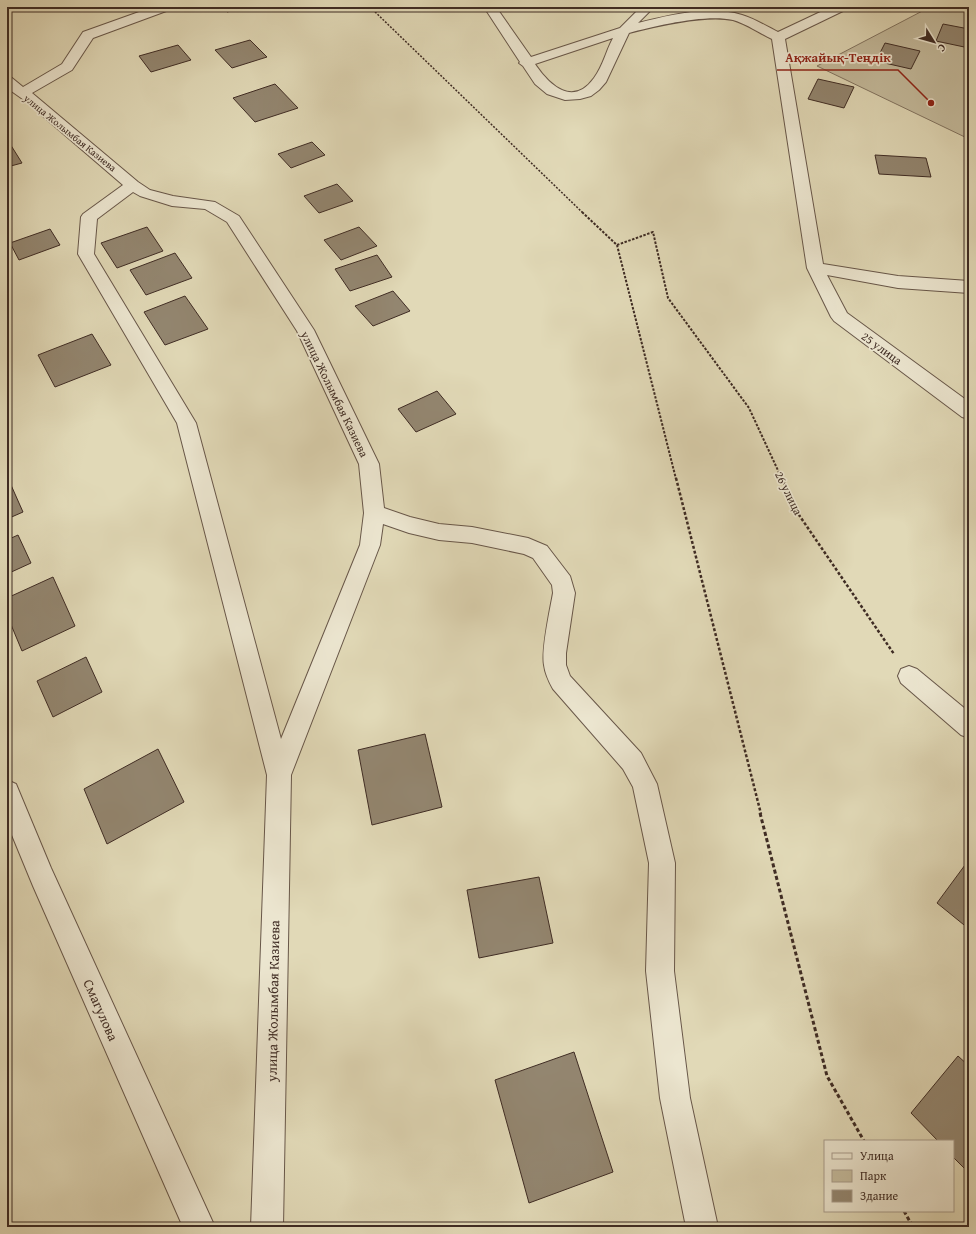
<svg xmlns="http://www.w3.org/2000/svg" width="976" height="1234" viewBox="0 0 976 1234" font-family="'Gentium Book Plus',serif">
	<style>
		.green { fill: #c5bc9e; stroke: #827461 }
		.building { fill: #938670; stroke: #3f2c24 }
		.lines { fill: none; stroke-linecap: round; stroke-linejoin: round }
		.street-casing { stroke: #685749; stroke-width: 2 }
		.path-far3 { stroke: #3f2c24; stroke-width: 1.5; stroke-dasharray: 2 1.5; stroke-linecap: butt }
		.path-far2 { stroke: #3f2c24; stroke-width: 2; stroke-dasharray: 2.5 1.5; stroke-linecap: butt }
		.path-far1 { stroke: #3f2c24; stroke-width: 2.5; stroke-dasharray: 3 2; stroke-linecap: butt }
		.path { stroke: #3f2c24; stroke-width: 3; stroke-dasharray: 4 2.5; stroke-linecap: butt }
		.street { fill: #ece6d0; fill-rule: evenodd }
		.labels { text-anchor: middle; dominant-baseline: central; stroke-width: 3.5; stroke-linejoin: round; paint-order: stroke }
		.far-street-label { font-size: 10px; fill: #3f2c24; stroke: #ece6d0 }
		.street-label { font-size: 12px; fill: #3f2c24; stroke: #ece6d0 }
		.near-street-label { font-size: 14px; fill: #3f2c24; stroke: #ece6d0 }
		.leader { fill: none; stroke: #8f2418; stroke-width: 1.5 }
		.callout-dot { fill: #8f2418; stroke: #ece6d0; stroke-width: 1.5 }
		.callout-label { font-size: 13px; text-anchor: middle; font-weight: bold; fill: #8f2418; stroke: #ece6d0; stroke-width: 3.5; stroke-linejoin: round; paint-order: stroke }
	</style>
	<rect width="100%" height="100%" fill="#e1d9b7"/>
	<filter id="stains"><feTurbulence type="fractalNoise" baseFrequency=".005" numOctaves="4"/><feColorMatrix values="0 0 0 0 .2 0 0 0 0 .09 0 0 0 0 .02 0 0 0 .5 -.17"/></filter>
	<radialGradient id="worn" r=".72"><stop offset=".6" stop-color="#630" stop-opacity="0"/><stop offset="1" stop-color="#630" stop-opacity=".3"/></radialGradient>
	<path class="green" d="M930 7H969V139L817 66Z"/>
	<g class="building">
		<path d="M222 7H247L227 12Z"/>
		<path d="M943 24 969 29V48L936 41Z"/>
		<path d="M250 40 267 57 232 68 215 50Z"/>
		<path d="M885 43 920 51 911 69 876 61Z"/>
		<path d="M178 45 191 60 151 72 139 56Z"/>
		<path d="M818 79 854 87 844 108 808 99Z"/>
		<path d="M275 84 298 108 255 122 233 98Z"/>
		<path d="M7 139 22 163 7 167Z"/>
		<path d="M312 142 325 155 291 168 278 154Z"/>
		<path d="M875 155 926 158 931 177 879 174Z"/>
		<path d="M337 184 353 201 319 213 304 196Z"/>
		<path d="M147 227 163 251 117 268 101 243Z"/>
		<path d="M359 227 377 246 341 260 324 240Z"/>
		<path d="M50 229 60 245 19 260 10 243Z"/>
		<path d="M175 253 192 278 146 295 130 270Z"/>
		<path d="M377 255 392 277 350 291 335 269Z"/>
		<path d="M393 291 410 311 373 326 355 306Z"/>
		<path d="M185 296 208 329 165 345 144 312Z"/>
		<path d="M92 334 111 365 55 387 38 355Z"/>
		<path d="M437 391 456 414 416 432 398 409Z"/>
		<path d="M7 476 23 512 7 519Z"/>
		<path d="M18 535 31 563 7 574V540Z"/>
		<path d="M53 577 75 626 22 651 7 615V598Z"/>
		<path d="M86 657 102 692 53 717 37 681Z"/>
		<path d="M425 734 442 807 372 825 358 750Z"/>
		<path d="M158 749 184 802 107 844 84 789Z"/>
		<path d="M965 865 969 868V929L937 903Z"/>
		<path d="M539 877 553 943 479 958 467 890Z"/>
		<path d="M574 1052 613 1172 529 1203 495 1080Z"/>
		<path d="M958 1056 969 1066V1173L953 1157V1141H938L911 1113Z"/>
	</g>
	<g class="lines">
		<defs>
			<g id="street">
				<path d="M153 7H171L169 10 93 38 72 70 32 93 138 182 150 190 173 196 215 202 239 216 314 330 379 464 384 508 410 517 439 524 472 527 528 538 547 546 570 576 575 593 566 653V665L570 676 641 753 657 784 675 863 674 971 690 1098 718 1227H686L660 1098 646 971 649 863 633 787 623 769 553 689C549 682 545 673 544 665 541 650 550 610 553 593L552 585 533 558 524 554 472 543 439 540 409 533 383 524 380 545 291 775 283 1227H251L267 775 177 423 78 254 81 217 83 214 123 185 24 100 7 88V77L12 78 23 87 62 64 83 32ZM133 192 140 196 172 206 205 209 227 222 297 331 359 464 364 513 360 545 281 739 196 423 94 254 97 219Z"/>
				<path d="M484 7H496L531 57 620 28 641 7H654L638 23C670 15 709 5 742 15 755 19 766 26 778 32L831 7H847L845 10 785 39 823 264 898 276 969 281V293L898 288 827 275 847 313 969 402V419L962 417 834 321 831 317 807 268 772 39C759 33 747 24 733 20 705 14 656 26 629 33L606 82 599 90 591 96 580 99 565 100 547 94 535 84 523 66 519 63 520 62ZM613 38C606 51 603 66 594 78 573 107 550 86 535 64Z"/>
				<path d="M909 666 917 669 969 712V738L961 735 901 683 898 676 901 669Z"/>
				<path d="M7 780 16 784 51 868 215 1227H183L33 886 7 823Z"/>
			</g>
		</defs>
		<use href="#street" class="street-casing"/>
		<path class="path-far3" d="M370 7 583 213"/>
		<g class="path-far2">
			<path d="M582 212 617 245 676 479"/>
			<path d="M617 245 653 232 668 298 749 408 782 479"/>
		</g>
		<g class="path-far1">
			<path d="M676 478 761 814"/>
			<path d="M782 478 799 515 894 654"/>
		</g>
		<g class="path">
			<path d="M760 813 827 1076 864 1141"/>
			<path d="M904 1211 913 1227"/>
		</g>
		<use href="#street" class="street"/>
	</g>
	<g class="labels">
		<g class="far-street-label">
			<text transform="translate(70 133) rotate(39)">улица Жолымбая Казиева</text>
		</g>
		<g class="street-label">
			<text transform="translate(882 348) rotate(36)">25 улица</text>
			<text transform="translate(335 394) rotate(64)">улица Жолымбая Казиева</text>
			<text transform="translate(789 493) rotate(64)">26 улица</text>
		</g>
		<g class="near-street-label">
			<text transform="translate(273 1001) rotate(-89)">улица Жолымбая Казиева</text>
			<text transform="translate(101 1010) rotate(66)">Смагулова</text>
		</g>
	</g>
	<path class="leader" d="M931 103L898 70H777"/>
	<circle class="callout-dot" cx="931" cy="103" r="4"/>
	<g class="callout-label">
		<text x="838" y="62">Ақжайық-Теңдік</text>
	</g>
	<rect width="976" height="1234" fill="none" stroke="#e1d9b7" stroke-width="24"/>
	<rect x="8" y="8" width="960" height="1218" fill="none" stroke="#3f2c24" stroke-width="2"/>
	<rect x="12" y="12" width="952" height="1210" fill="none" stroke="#3f2c24"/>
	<rect x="824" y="1140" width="130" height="72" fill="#ece6d0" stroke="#a79c8b"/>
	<rect x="832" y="1153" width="20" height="6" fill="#ece6d0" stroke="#a79c8b"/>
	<text x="860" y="1160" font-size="12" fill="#3f2c24">Улица</text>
	<rect x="832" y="1170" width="20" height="12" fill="#c5bc9e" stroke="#a79c8b"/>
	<text x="860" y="1180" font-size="12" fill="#3f2c24">Парк</text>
	<rect x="832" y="1190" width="20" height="12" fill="#938670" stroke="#a79c8b"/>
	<text x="860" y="1200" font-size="12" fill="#3f2c24">Здание</text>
	<g transform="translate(934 42) rotate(127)" stroke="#ece6d0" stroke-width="3" paint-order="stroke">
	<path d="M0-3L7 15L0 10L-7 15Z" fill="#3f2c24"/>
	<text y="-6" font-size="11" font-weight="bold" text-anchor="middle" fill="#3f2c24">С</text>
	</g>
	<rect width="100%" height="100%" filter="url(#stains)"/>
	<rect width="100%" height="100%" fill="url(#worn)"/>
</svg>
